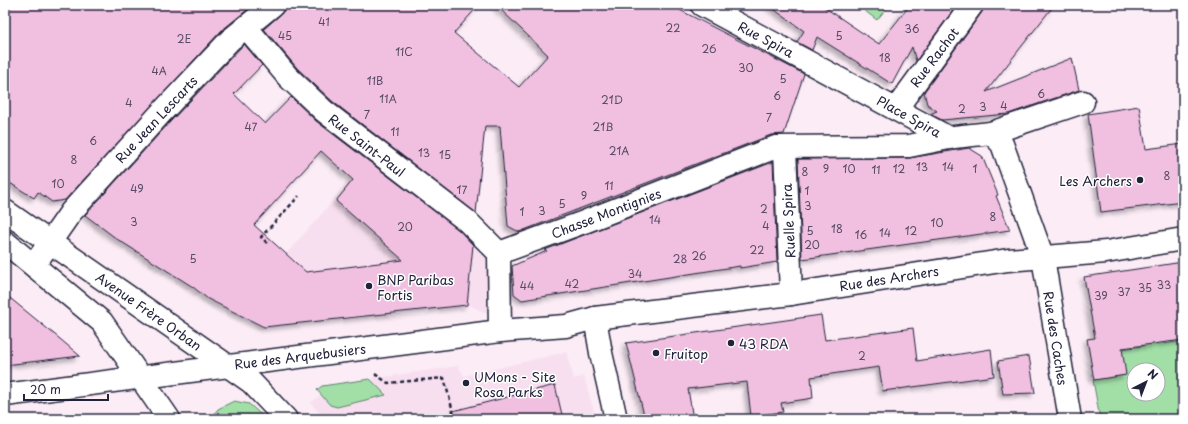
<svg xmlns="http://www.w3.org/2000/svg" width="1188" height="424" viewBox="0 0 1188 424" font-family="'Playpen Sans',sans-serif">
	<style>
		.built { fill: #f8dff0 }
		.green { fill: #a2dfa7; stroke: #628071; fill-rule: evenodd }
		.building { fill: #f1c0e1; stroke: #22223b; fill-rule: evenodd; filter: url(#shadow) }
		.lines { fill: none; stroke-linecap: round; stroke-linejoin: round }
		.street-casing { stroke: #22223b; stroke-width: 25 }
		.secondary-casing { stroke: #22223b; stroke-width: 25 }
		.path { stroke: #22223b; stroke-width: 2.5; stroke-dasharray: 4 3; stroke-linecap: butt }
		.street { stroke: #fff; stroke-width: 22 }
		.secondary { stroke: #fff; stroke-width: 22 }
		.poi-dot { fill: #22223b; stroke: #fff; stroke-width: 1.5 }
		.labels { text-anchor: middle; dominant-baseline: central; stroke-width: 3; stroke-linejoin: round; paint-order: stroke }
		.number-label { font-size: 11px; fill: #564a64 }
		.street-label { font-size: 13px; fill: #22223b; stroke: #fff }
		.poi-label { font-size: 13px; fill: #22223b; stroke: #fff; text-anchor: start }
	</style>
	<defs>
		<filter id="shadow"><feDropShadow dx="-3.5" dy="3.5" stdDeviation="2" flood-color="#0004"/></filter>
	</defs>
	<rect width="100%" height="100%" fill="#fbecf6"/>
	<filter id="ink" filterUnits="userSpaceOnUse"><feTurbulence type="fractalNoise" baseFrequency=".025" numOctaves="2"/><feDisplacementMap in="SourceGraphic" scale="8" xChannelSelector="R" yChannelSelector="G"/><feConvolveMatrix kernelMatrix="1 2 1 2 8 2 1 2 1" color-interpolation-filters="sRGB"/></filter>
	<g filter="url(#ink)">
		<g class="built">
			<path d="M376 153 499 253V319L469 305 265 327 216 300 286 254Z"/>
			<path d="M566 352 574 379 584 376 596 419H324L311 403 321 395 317 390 322 386 458 366 464 376Z"/>
		</g>
		<g class="green">
			<path d="M857 5H889L877 20Z"/>
			<path d="M1161 319 1164 344 1183 341V418L1100 419 1093 380 1125 375 1121 349 1143 346 1140 330ZM1134 370H1158V394H1134Z"/>
			<path d="M370 379 386 395 337 407 330 405 317 390 322 386Z"/>
			<path d="M234 401 249 404 266 419H210L218 409Z"/>
		</g>
		<g class="building">
			<path d="M11 5H253L221 31 65 200 52 202 38 192 34 198 5 180V14Z"/>
			<path d="M285 5H479L454 33 519 87 548 55 496 5H670L804 74 784 134 771 135 519 232 508 226 500 126H485L476 213 332 101 297 68 264 29 281 14Z"/>
			<path d="M768 5H821L879 44 910 5H957L916 61 912 47 892 84 817 37 812 50 797 42 804 31Z"/>
			<path d="M984 5H1054L986 92 1072 58 1079 90 1008 114 942 120 930 114 937 111 927 104 924 92 982 12Z"/>
			<path d="M244 44 262 65 234 94 265 124 291 97 316 121 459 230 473 245 467 305 264 327 208 299 193 287 117 239 85 215 170 122ZM321 151 353 180 336 201 403 260 306 272 254 225Z"/>
			<path d="M1139 106 1146 149 1183 144V202L1101 212 1088 114Z"/>
			<path d="M969 148 982 156 998 195 996 196 1010 230 802 259 798 159 909 158Z"/>
			<path d="M773 162 777 262 740 268V266L522 300 514 294 512 266 547 251 545 250Z"/>
			<path d="M1183 262V340L1122 348 1126 375 1094 380 1087 339 1095 338 1084 277Z"/>
			<path d="M5 294 60 339 80 356 5 365Z"/>
			<path d="M821 315 825 340 913 328 917 361 991 349 994 376 883 391 879 367 811 377 813 398 781 403 783 412 751 416 747 382 688 389 693 419H645L626 343Z"/>
			<path d="M1029 356 1035 393 1003 394 998 361Z"/>
			<path d="M555 385 563 419H454L453 411Z"/>
		</g>
		<g class="lines">
			<defs>
				<g id="street">
					<path d="M702 5 949 138"/>
					<path d="M246 27 288 77 324 111 467 221 499 253"/>
					<path d="M896 109 972 5"/>
					<path d="M785 148 791 294"/>
					<path d="M34 265 71 212 161 113 230 40 273 5"/>
					<path d="M595 318 601 353 616 419"/>
					<path d="M500 331 499 253 584 222 776 147 909 146 954 137 991 133"/>
					<path d="M1070 419 1043 258 1002 144 991 133 1083 102"/>
				</g>
				<g id="secondary">
					<path d="M5 211 251 382 286 419"/>
					<path d="M5 242 102 322 169 419"/>
					<path d="M5 395 500 331 566 326 595 318 791 294 1008 260 1106 252 1183 239"/>
				</g>
			</defs>
			<use href="#street" class="street-casing"/>
			<use href="#secondary" class="secondary-casing"/>
			<g class="path">
				<path d="M267 243 261 237 299 196"/>
				<path d="M375 374 388 383 444 378 455 419"/>
			</g>
			<use href="#street" class="street"/>
			<use href="#secondary" class="secondary"/>
		</g>
	</g>
	<g class="poi-dot">
		<circle cx="1140" cy="180" r="4"/>
		<circle cx="369" cy="286" r="4"/>
		<circle cx="731" cy="343" r="4"/>
		<circle cx="656" cy="353" r="4"/>
		<circle cx="466" cy="383" r="4"/>
	</g>
	<g class="labels">
		<g class="number-label">
			<text x="324" y="21">41</text>
			<text x="673" y="27">22</text>
			<text x="912" y="28">36</text>
			<text x="285" y="35">45</text>
			<text x="839" y="35">5</text>
			<text x="184" y="38">2E</text>
			<text x="709" y="48">26</text>
			<text x="404" y="51">11C</text>
			<text x="885" y="57">18</text>
			<text x="746" y="67">30</text>
			<text x="159" y="70">4A</text>
			<text x="783" y="78">5</text>
			<text x="375" y="80">11B</text>
			<text x="1041" y="93">6</text>
			<text x="777" y="95">6</text>
			<text x="388" y="98">11A</text>
			<text x="612" y="99">21D</text>
			<text x="129" y="102">4</text>
			<text x="1004" y="105">4</text>
			<text x="983" y="106">3</text>
			<text x="962" y="108">2</text>
			<text x="367" y="114">7</text>
			<text x="769" y="117">7</text>
			<text x="251" y="126">47</text>
			<text x="603" y="126">21B</text>
			<text x="395" y="131">11</text>
			<text x="93" y="140">6</text>
			<text x="619" y="150">21A</text>
			<text x="424" y="152">13</text>
			<text x="445" y="154">15</text>
			<text x="74" y="159">8</text>
			<text x="922" y="166">13</text>
			<text x="948" y="166">14</text>
			<text x="826" y="168">9</text>
			<text x="849" y="168">10</text>
			<text x="899" y="168">12</text>
			<text x="975" y="168">1</text>
			<text x="876" y="169">11</text>
			<text x="805" y="171">8</text>
			<text x="1167" y="175">8</text>
			<text x="58" y="183">10</text>
			<text x="609" y="185">11</text>
			<text x="137" y="188">49</text>
			<text x="462" y="189">17</text>
			<text x="807" y="190">1</text>
			<text x="584" y="195">9</text>
			<text x="562" y="203">5</text>
			<text x="808" y="205">3</text>
			<text x="764" y="208">2</text>
			<text x="542" y="210">3</text>
			<text x="522" y="211">1</text>
			<text x="993" y="216">8</text>
			<text x="655" y="219">14</text>
			<text x="134" y="221">3</text>
			<text x="937" y="222">10</text>
			<text x="766" y="225">4</text>
			<text x="405" y="226">20</text>
			<text x="837" y="228">18</text>
			<text x="810" y="230">5</text>
			<text x="911" y="230">12</text>
			<text x="885" y="232">14</text>
			<text x="861" y="234">16</text>
			<text x="812" y="244">20</text>
			<text x="757" y="249">22</text>
			<text x="699" y="255">26</text>
			<text x="193" y="258">5</text>
			<text x="680" y="258">28</text>
			<text x="635" y="273">34</text>
			<text x="572" y="283">42</text>
			<text x="1164" y="284">33</text>
			<text x="527" y="285">44</text>
			<text x="1145" y="287">35</text>
			<text x="1124" y="291">37</text>
			<text x="1101" y="295">39</text>
			<text x="862" y="355">2</text>
		</g>
		<g class="street-label">
			<text transform="translate(766 39) rotate(28)">Rue Spira</text>
			<text transform="translate(934 57) rotate(-53)">Rue Rachot</text>
			<text transform="translate(909 116) rotate(29)">Place Spira</text>
			<text transform="translate(156 119) rotate(-47)">Rue Jean Lescarts</text>
			<text transform="translate(367 145) rotate(38)">Rue Saint-Paul</text>
			<text transform="translate(606 213) rotate(-21)">Chasse Montignies</text>
			<text transform="translate(788 221) rotate(-93)">Ruelle Spira</text>
			<text transform="translate(889 278) rotate(-9)">Rue des Archers</text>
			<text transform="translate(149 311) rotate(35)">Avenue Frère Orban</text>
			<text transform="translate(1056 338) rotate(81)">Rue des Caches</text>
			<text transform="translate(300 356) rotate(-7)">Rue des Arquebusiers</text>
		</g>
		<g class="poi-label">
			<text x="1132" y="180" text-anchor="end">Les Archers</text>
			<text x="377" y="279">BNP Paribas<tspan x="377" dy="15">Fortis</tspan></text>
			<text x="739" y="343">43 RDA</text>
			<text x="664" y="353">Fruitop</text>
			<text x="474" y="376">UMons - Site<tspan x="474" dy="15">Rosa Parks</tspan></text>
		</g>
	</g>
	<rect width="1188" height="424" fill="none" stroke="#fff" stroke-width="20"/>
	<rect x="10" y="10" width="1168" height="404" fill="none" stroke="#22223b" stroke-width="1.5" filter="url(#ink)"/>
	<g transform="translate(1146 382) rotate(42)"><circle r="19" fill="#ffffff" stroke="#a7a7b1"/>
	<path d="M0-3L7 15L0 10L-7 15Z" fill="#22223b"/>
	<text y="-6" font-size="11" font-weight="bold" text-anchor="middle" fill="#22223b">N</text>
	</g>
	<path d="M24 394v6h84v-6" fill="none" stroke="#22223b" stroke-width="2"/>
	<text x="30" y="394" font-size="12" fill="#22223b" stroke="#ffffff" stroke-width="3" paint-order="stroke">20 m</text>
</svg>
